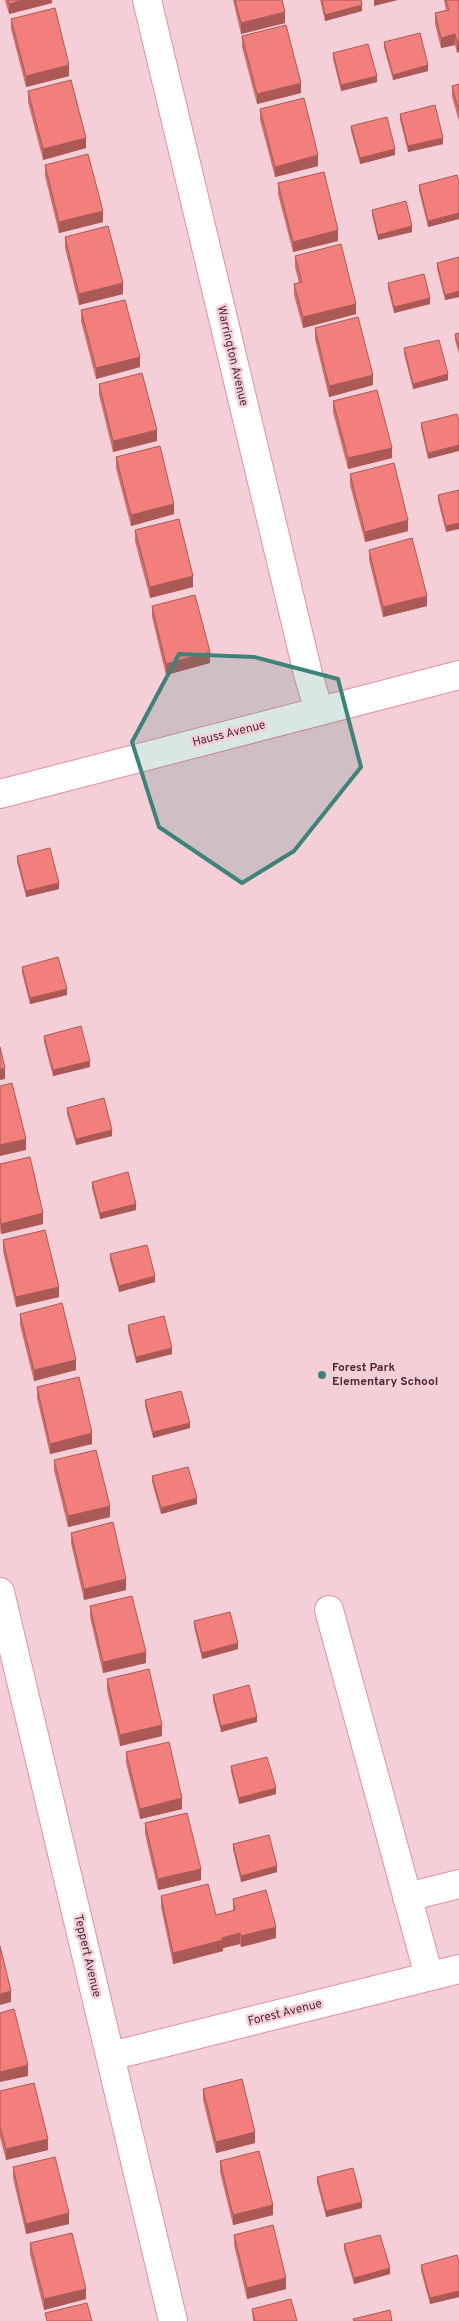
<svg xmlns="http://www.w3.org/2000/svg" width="459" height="2321" viewBox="0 0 459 2321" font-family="Overpass,sans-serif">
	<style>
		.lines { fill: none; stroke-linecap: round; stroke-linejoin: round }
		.minor-casing { stroke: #e48ea5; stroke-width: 30 }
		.minor { stroke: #fff; stroke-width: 28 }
		.wall { fill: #d16d6b }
		.shaded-wall { fill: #aa5957 }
		.building { fill: #f37f7c; stroke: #aa5957 }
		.marked { fill: #3e8379; fill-opacity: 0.2; stroke: #3e8379; stroke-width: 4; stroke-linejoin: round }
		.poi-dot { fill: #3e8379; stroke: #f4cfd7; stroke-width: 2 }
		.labels { text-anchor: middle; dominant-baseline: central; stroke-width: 5; stroke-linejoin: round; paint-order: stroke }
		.street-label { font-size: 12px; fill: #4d2a34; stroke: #f4cfd7 }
		.poi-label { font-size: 12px; font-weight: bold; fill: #4d2a34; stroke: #f4cfd7; text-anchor: start }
	</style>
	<rect width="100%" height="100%" fill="#f4cfd7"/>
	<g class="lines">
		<defs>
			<g id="minor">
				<path d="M147 0 308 674 319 711"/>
				<path d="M0 794 459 675"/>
				<path d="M0 1592 173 2321"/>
				<path d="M329 1610 429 1976"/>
				<path d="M407 1897 459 1884"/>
				<path d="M111 2056 459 1969"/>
			</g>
		</defs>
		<use href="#minor" class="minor-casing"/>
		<use href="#minor" class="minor"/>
	</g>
	<g class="wall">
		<path d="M5 0H52V3L9 14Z"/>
		<path d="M233 0H282L285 23 241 34Z"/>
		<path d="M320 0H361L362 11 325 21Z"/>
		<path d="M444 0H459L457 53 455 45 441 48 435 24V13L446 10Z"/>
		<path d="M11 19 69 76 26 87 11 29Z"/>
		<path d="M242 36 301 93 257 104 242 47Z"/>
		<path d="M384 42 428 71 393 80 384 48Z"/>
		<path d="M333 53 377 82 341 91 333 59Z"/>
		<path d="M459 84V121L452 97V86Z"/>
		<path d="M28 91 86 148 43 160 28 102Z"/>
		<path d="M260 109 318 166 275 177 260 120Z"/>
		<path d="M400 114 443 144 408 152 400 120Z"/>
		<path d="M351 126 395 155 360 164 351 131Z"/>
		<path d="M45 165 103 222 59 233 45 176Z"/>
		<path d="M459 182V219L428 227 419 191V185Z"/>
		<path d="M278 183 338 241 293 252 278 194Z"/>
		<path d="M372 210 412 232 378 240 372 215Z"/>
		<path d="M65 237 123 294 79 305 65 248Z"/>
		<path d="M295 256 356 314 303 328 294 295V284L299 283 295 267Z"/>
		<path d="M459 257V297L445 300 437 269V263Z"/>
		<path d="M388 283 430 304 394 313 388 289Z"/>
		<path d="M81 310 140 367 96 379 81 321Z"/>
		<path d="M315 328 373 385 329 397 315 339Z"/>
		<path d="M459 333V354L455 340V334Z"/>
		<path d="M404 348 448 380 413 389 404 354Z"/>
		<path d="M99 384 157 441 113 452 99 395Z"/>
		<path d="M333 401 392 458 348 469 333 412Z"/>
		<path d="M459 421 428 459 421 428V423Z"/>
		<path d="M116 457 174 514 131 526 116 468Z"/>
		<path d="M350 474 408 531 365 542 350 485Z"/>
		<path d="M459 490 446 532 438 501V495Z"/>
		<path d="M135 530 193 587 150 598 135 541Z"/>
		<path d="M369 550 427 606 383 617 369 560Z"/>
		<path d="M152 606 210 663 166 675 152 617Z"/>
		<path d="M17 856 59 889 26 897 17 862Z"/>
		<path d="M22 967 67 995 30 1004 22 973Z"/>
		<path d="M44 1036 90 1067 53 1076 44 1042Z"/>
		<path d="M67 1108 112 1136 76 1145 67 1114Z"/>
		<path d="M0 1164 43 1224 1 1234 0 1229Z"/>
		<path d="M92 1182 136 1210 100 1219 92 1188Z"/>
		<path d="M3 1240 59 1297 16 1307 3 1251Z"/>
		<path d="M110 1254 155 1282 119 1292 110 1260Z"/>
		<path d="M20 1314 76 1370 34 1381 20 1325Z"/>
		<path d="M128 1325 172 1354 136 1363 128 1331Z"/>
		<path d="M37 1387 92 1444 50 1454 37 1398Z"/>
		<path d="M145 1400 190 1428 153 1438 145 1406Z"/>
		<path d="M54 1460 110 1517 68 1527 54 1470Z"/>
		<path d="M152 1476 197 1504 161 1514 152 1482Z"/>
		<path d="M71 1533 126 1590 84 1600 71 1543Z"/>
		<path d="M90 1606 146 1663 103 1673 90 1617Z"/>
		<path d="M194 1621 238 1649 202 1659 194 1627Z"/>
		<path d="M107 1679 162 1736 120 1746 107 1690Z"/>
		<path d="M213 1695 257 1722 221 1732 213 1701Z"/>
		<path d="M126 1752 182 1809 140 1819 126 1763Z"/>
		<path d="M231 1766 276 1794 239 1804 231 1772Z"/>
		<path d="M145 1823 201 1880 158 1890 145 1834Z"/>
		<path d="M233 1844 277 1872 241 1882 233 1850Z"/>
		<path d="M161 1896 216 1915 233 1911V1899L276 1938 241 1947 240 1944 223 1948V1951L173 1964 161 1907Z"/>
		<path d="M203 2089 255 2143 216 2153 203 2100Z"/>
		<path d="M0 2091 48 2150 6 2160 0 2137Z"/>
		<path d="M220 2161 273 2215 233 2225 220 2172Z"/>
		<path d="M13 2167 69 2224 26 2234 13 2178Z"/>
		<path d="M317 2177 362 2208 326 2217 317 2183Z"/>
		<path d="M234 2235 286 2289 247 2299 234 2245Z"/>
		<path d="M30 2243 86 2299 44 2310 30 2254Z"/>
		<path d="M344 2244 390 2274 354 2284 344 2250Z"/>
		<path d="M459 2262V2297L430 2304 421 2271V2265Z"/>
		<path d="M252 2309 297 2321H253Z"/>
	</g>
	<g class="shaded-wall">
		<path d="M23 0H52V3L9 14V4Z"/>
		<path d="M374 0H398L374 6Z"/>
		<path d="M362 5V11L325 21V15Z"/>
		<path d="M285 12V23L241 34V23Z"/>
		<path d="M455 34V45L441 48V38Z"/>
		<path d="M459 41V52L457 53V42Z"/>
		<path d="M69 65V76L26 87V76Z"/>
		<path d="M428 65V71L393 80V75Z"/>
		<path d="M377 76V82L341 91V85Z"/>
		<path d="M301 83V93L257 104V94Z"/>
		<path d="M86 138V148L43 160V149Z"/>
		<path d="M443 138V144L408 152V146Z"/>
		<path d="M395 149V155L360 164V158Z"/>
		<path d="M318 155V166L275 177V167Z"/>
		<path d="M103 211V222L59 233V222Z"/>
		<path d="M459 213V219L428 227V221Z"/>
		<path d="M412 226V232L378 240V235Z"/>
		<path d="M338 230V241L293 252V242Z"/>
		<path d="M123 283V294L79 305V294Z"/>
		<path d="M459 291V297L445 300V295Z"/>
		<path d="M430 298V304L394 313V307Z"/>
		<path d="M356 304V314L303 328V317Z"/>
		<path d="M140 357V367L96 379V368Z"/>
		<path d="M448 374V380L413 389V384Z"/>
		<path d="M373 375V385L329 397V386Z"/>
		<path d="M157 430V441L113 452V441Z"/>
		<path d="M459 445V451L428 459V453Z"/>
		<path d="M392 448V458L348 469V458Z"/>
		<path d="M174 504V514L131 526V515Z"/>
		<path d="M408 520V531L365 542V532Z"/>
		<path d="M459 523V529L446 532V526Z"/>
		<path d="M193 576V587L150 598V587Z"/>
		<path d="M427 596V606L383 617V607Z"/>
		<path d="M210 652V663L166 675V664Z"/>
		<path d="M59 883V889L26 897V891Z"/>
		<path d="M67 989V995L30 1004V998Z"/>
		<path d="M90 1061V1067L53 1076V1070Z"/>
		<path d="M5 1068V1079L0 1080V1069Z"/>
		<path d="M112 1130V1136L76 1145V1139Z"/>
		<path d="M26 1139V1150L0 1156V1145Z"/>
		<path d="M136 1204V1210L100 1219V1213Z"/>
		<path d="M43 1213V1224L1 1234V1224Z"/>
		<path d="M155 1276V1282L119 1292V1286Z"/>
		<path d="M59 1287V1297L16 1307V1297Z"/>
		<path d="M172 1348V1354L136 1363V1357Z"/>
		<path d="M76 1360V1370L34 1381V1370Z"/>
		<path d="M190 1423V1428L153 1438V1432Z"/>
		<path d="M92 1433V1444L50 1454V1444Z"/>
		<path d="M197 1498V1504L161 1514V1508Z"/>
		<path d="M110 1506V1517L68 1527V1516Z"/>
		<path d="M126 1579V1590L84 1600V1589Z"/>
		<path d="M238 1643V1649L202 1659V1653Z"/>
		<path d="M146 1652V1663L103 1673V1662Z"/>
		<path d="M257 1717V1722L221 1732V1726Z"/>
		<path d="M162 1725V1736L120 1746V1735Z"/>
		<path d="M276 1788V1794L239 1804V1798Z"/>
		<path d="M182 1798V1809L140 1819V1809Z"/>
		<path d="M277 1866V1872L241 1882V1876Z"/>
		<path d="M201 1869V1880L158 1890V1879Z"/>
		<path d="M276 1927V1938L241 1947V1936Z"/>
		<path d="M240 1933V1944L223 1948V1951L173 1964V1953L222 1938Z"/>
		<path d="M11 1991V2002L0 2005V1994Z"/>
		<path d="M28 2065V2076L0 2082V2072Z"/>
		<path d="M255 2132V2143L216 2153V2142Z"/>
		<path d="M48 2139V2150L6 2160V2149Z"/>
		<path d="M362 2202V2208L326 2217V2211Z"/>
		<path d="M273 2205V2215L233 2225V2215Z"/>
		<path d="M69 2213V2224L26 2234V2224Z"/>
		<path d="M390 2268V2274L354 2284V2278Z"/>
		<path d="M286 2278V2289L247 2299V2288Z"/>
		<path d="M86 2289V2299L44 2310V2299Z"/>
		<path d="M459 2291V2297L430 2304V2298Z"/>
	</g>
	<g class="building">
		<path d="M8 0H23L9 4Z"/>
		<path d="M235 0H282L285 12 241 23Z"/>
		<path d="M322 0H361L362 5 325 15Z"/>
		<path d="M446 0H459V41L457 42 455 34 441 38 435 13 449 10Z"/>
		<path d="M55 8 69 65 26 76 11 19Z"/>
		<path d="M286 25 301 83 257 94 242 36Z"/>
		<path d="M420 33 428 65 393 75 384 42Z"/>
		<path d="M368 44 377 76 341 85 333 53Z"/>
		<path d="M71 80 86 138 43 149 28 91Z"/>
		<path d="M459 84V111L452 86Z"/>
		<path d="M304 98 318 155 275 167 260 109Z"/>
		<path d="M435 105 443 138 408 146 400 114Z"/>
		<path d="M387 117 395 149 360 158 351 126Z"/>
		<path d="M88 154 103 211 59 222 45 165Z"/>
		<path d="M324 172 338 230 293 242 278 183Z"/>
		<path d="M457 175 459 182V213L428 221 419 185Z"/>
		<path d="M406 201 412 226 378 235 372 210Z"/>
		<path d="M108 226 123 283 79 294 65 237Z"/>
		<path d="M341 244 356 304 303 317 294 284 302 282 295 256Z"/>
		<path d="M459 257V291L445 295 437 263Z"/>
		<path d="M424 274 430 298 394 307 388 283Z"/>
		<path d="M125 300 140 357 96 368 81 310Z"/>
		<path d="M358 317 373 375 329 386 315 328Z"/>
		<path d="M459 333V348L455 334Z"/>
		<path d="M439 340 448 374 413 384 404 348Z"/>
		<path d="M142 373 157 430 113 441 99 384Z"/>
		<path d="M377 390 392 448 348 458 333 401Z"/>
		<path d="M457 414 459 421V445L428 453 421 423Z"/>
		<path d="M160 446 174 504 131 515 116 457Z"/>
		<path d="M394 463 408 520 365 532 350 474Z"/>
		<path d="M459 490V523L446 526 438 495Z"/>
		<path d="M179 519 193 576 150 587 135 530Z"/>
		<path d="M412 538 427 596 383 607 369 550Z"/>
		<path d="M195 595 210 652 166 664 152 606Z"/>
		<path d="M50 848 59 883 26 891 17 856Z"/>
		<path d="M58 957 67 989 30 998 22 967Z"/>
		<path d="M81 1026 90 1061 53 1070 44 1036Z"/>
		<path d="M0 1047 5 1068 0 1069Z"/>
		<path d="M12 1083 26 1139 0 1145V1086Z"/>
		<path d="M104 1098 112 1130 76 1139 67 1108Z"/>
		<path d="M30 1157 43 1213 1 1224 0 1218V1164Z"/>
		<path d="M128 1172 136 1204 100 1213 92 1182Z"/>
		<path d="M45 1230 59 1287 16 1297 3 1240Z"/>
		<path d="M147 1245 155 1276 119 1286 110 1254Z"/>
		<path d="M62 1303 76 1360 34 1370 20 1314Z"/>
		<path d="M164 1316 172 1348 136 1357 128 1325Z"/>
		<path d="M79 1377 92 1433 50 1444 37 1387Z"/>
		<path d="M181 1391 190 1423 153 1432 145 1400Z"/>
		<path d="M96 1450 110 1506 68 1516 54 1460Z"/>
		<path d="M188 1467 197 1498 161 1508 152 1476Z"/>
		<path d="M113 1522 126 1579 84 1589 71 1533Z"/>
		<path d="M132 1596 146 1652 103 1662 90 1606Z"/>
		<path d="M230 1612 238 1643 202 1653 194 1621Z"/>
		<path d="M149 1669 162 1725 120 1735 107 1679Z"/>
		<path d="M249 1685 257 1717 221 1726 213 1695Z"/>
		<path d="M169 1742 182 1798 140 1809 126 1752Z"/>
		<path d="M267 1757 276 1788 239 1798 231 1766Z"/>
		<path d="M187 1813 201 1869 158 1879 145 1823Z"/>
		<path d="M269 1835 277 1866 241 1876 233 1844Z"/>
		<path d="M208 1884 216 1915 235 1910 233 1899 266 1890 276 1927 241 1936 240 1933 222 1938 223 1940 173 1953 161 1896Z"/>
		<path d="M0 1946 11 1991 0 1994Z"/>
		<path d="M14 2009 28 2065 0 2072V2013Z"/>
		<path d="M242 2079 255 2132 216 2142 203 2089Z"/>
		<path d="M34 2083 48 2139 6 2149 0 2126V2091Z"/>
		<path d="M259 2151 273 2205 233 2215 220 2161Z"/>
		<path d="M55 2157 69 2213 26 2224 13 2167Z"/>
		<path d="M353 2168 362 2202 326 2211 317 2177Z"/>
		<path d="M273 2225 286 2278 247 2288 234 2235Z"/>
		<path d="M72 2233 86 2289 44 2299 30 2243Z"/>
		<path d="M380 2235 390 2268 354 2278 344 2244Z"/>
		<path d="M457 2255 459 2262V2291L430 2298 421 2265Z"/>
		<path d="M291 2299 297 2321H255L252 2309Z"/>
		<path d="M87 2303 92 2321H47L45 2313Z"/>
		<path d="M390 2310 392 2321H354L353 2319Z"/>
	</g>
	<path class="marked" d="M179 654 254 657 338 679 361 767 294 851 242 883 159 827 132 742Z"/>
	<circle class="poi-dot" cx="322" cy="1375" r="5"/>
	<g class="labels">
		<g class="street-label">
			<text transform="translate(232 356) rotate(77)">Warrington Avenue</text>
			<text transform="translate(229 734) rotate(-14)">Hauss Avenue</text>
			<text transform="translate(87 1956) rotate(77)">Teppert Avenue</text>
			<text transform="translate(285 2013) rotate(-14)">Forest Avenue</text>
		</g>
		<g class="poi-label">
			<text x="332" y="1368">Forest Park<tspan x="332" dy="14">Elementary School</tspan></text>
		</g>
	</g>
</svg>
